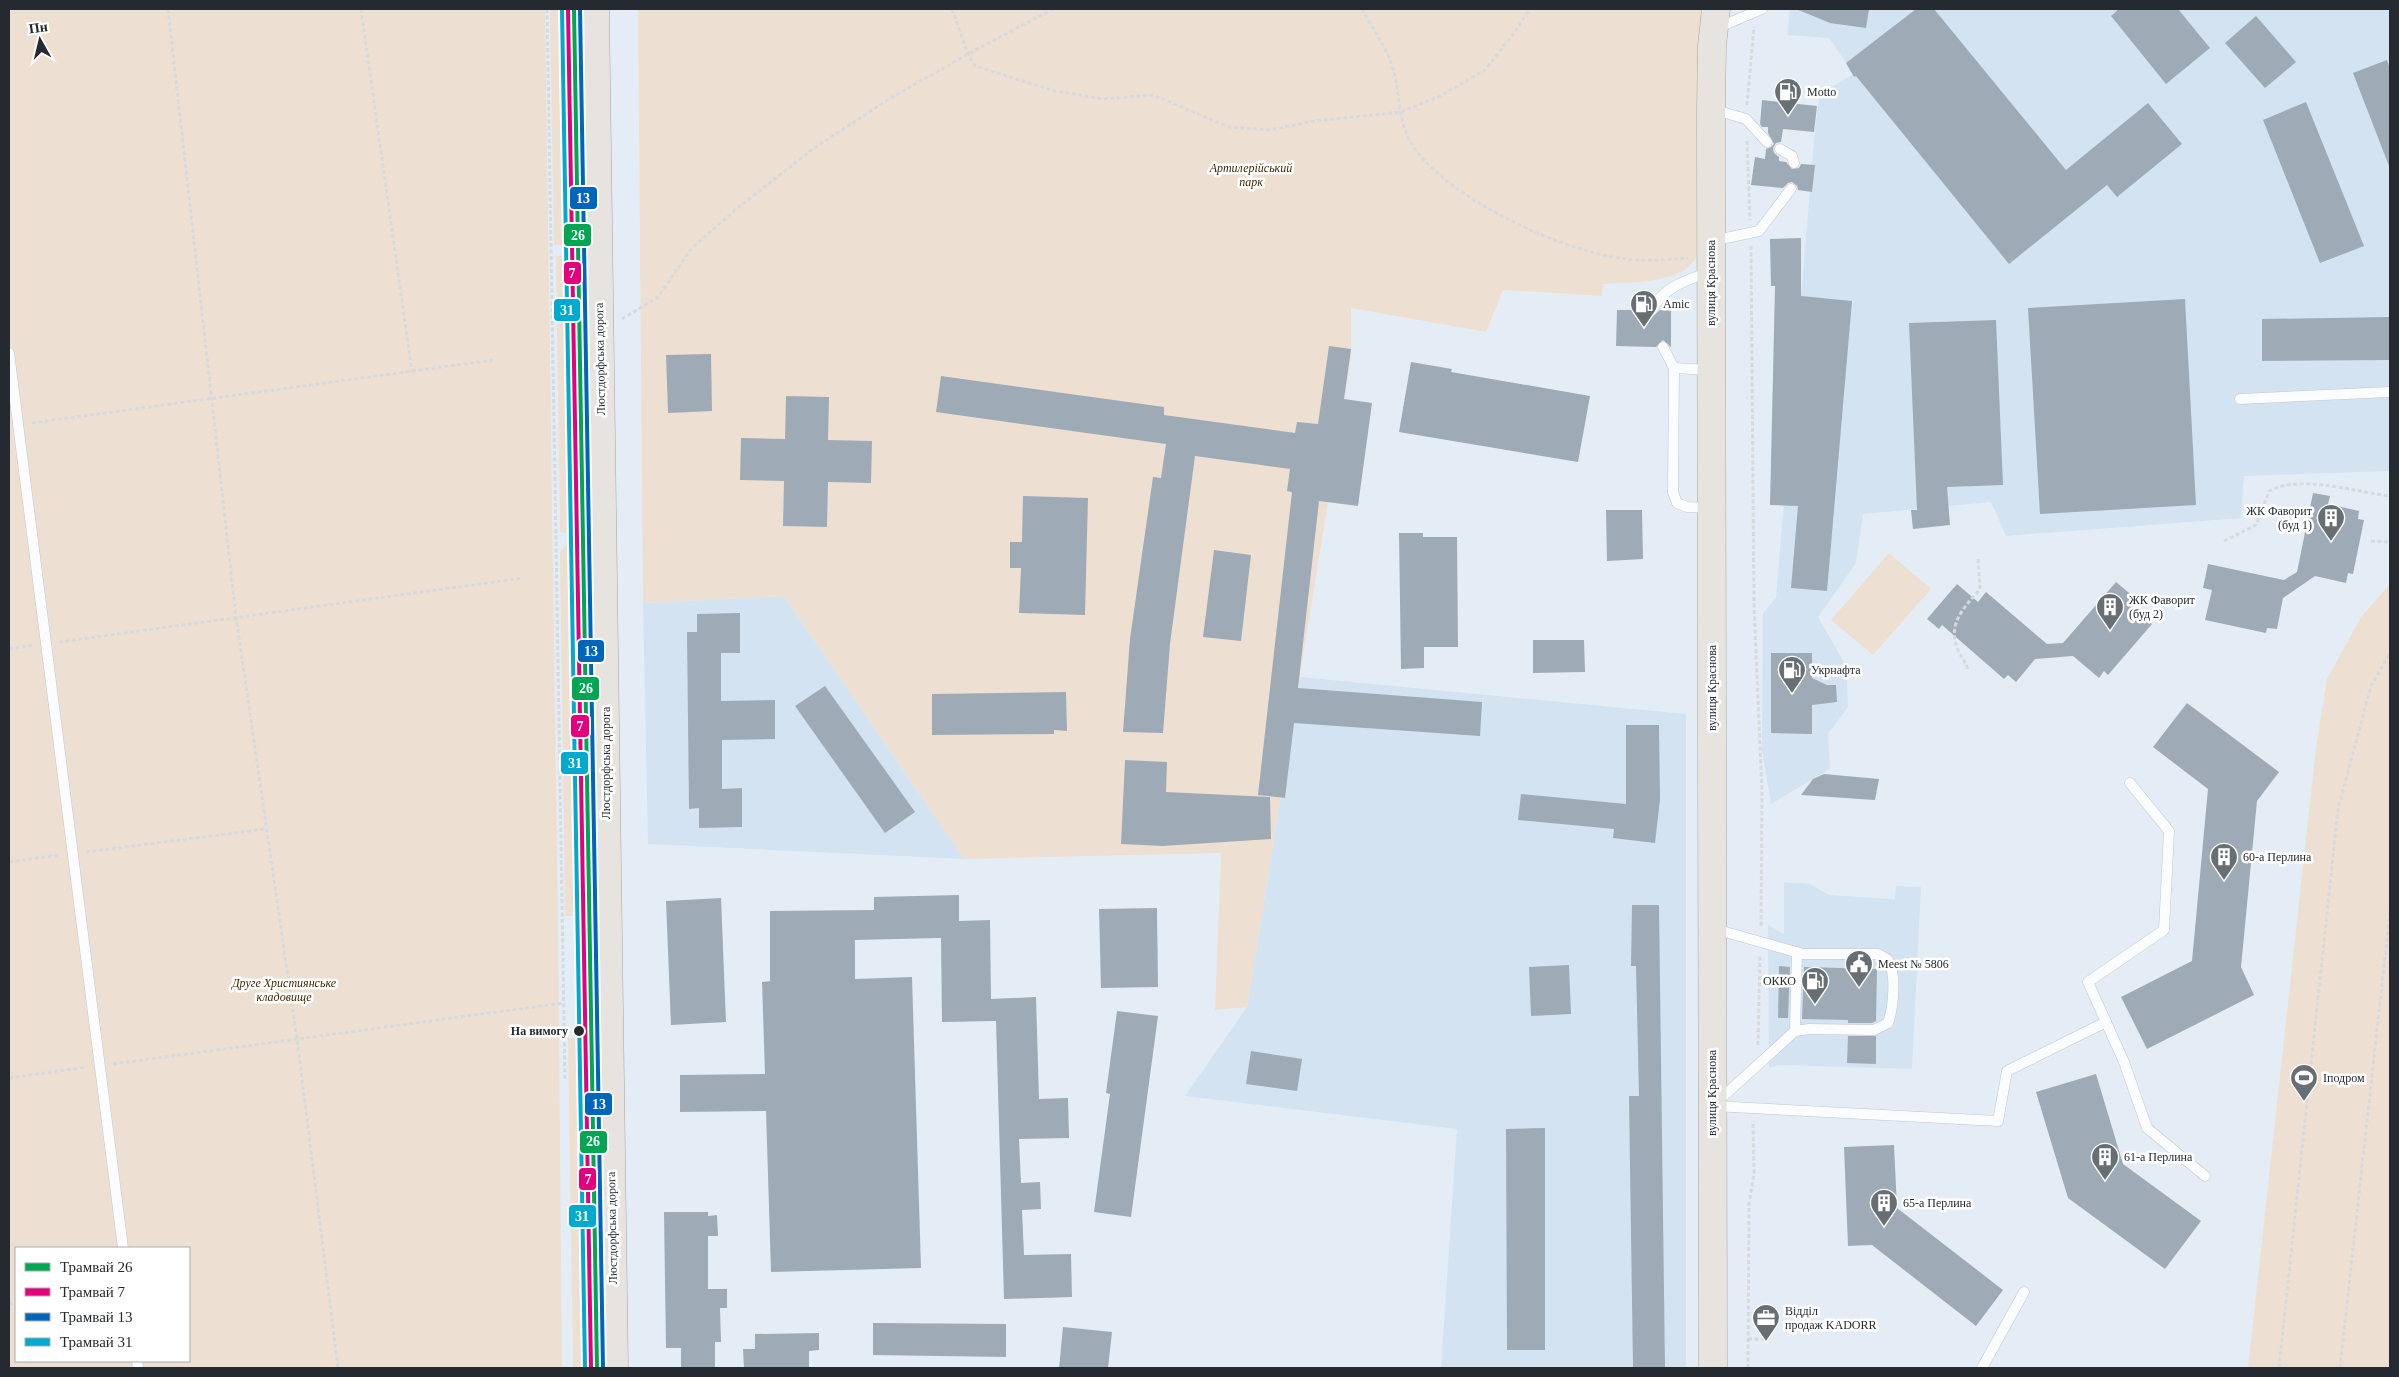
<svg xmlns="http://www.w3.org/2000/svg" width="2399" height="1377" viewBox="0 0 2399 1377" font-family="Georgia,serif">
	<style>
		.built { fill: #d3e3f2 }
		.green { fill: #ede0d2; fill-rule: evenodd }
		.building { fill: #9eabb6 }
		.lines { fill: none; stroke-linecap: round; stroke-linejoin: round }
		.lane-casing { stroke: #c0c7ce; stroke-width: 11 }
		.primary-casing { stroke: #a6a39d; stroke-width: 29 }
		.path { stroke: #d7dadc; stroke-width: 3; stroke-dasharray: 4 2.5; stroke-linecap: butt }
		.lane { stroke: #fbfcfe; stroke-width: 10 }
		.primary { stroke: #e7e4e0; stroke-width: 28 }
		.tram-1-casing { stroke: #fff; stroke-width: 8 }
		.tram-2-casing { stroke: #fff; stroke-width: 8 }
		.tram-3-casing { stroke: #fff; stroke-width: 8 }
		.tram-4-casing { stroke: #fff; stroke-width: 8 }
		.tram-1 { stroke: #00a651; stroke-width: 4 }
		.tram-2 { stroke: #e5007d; stroke-width: 4 }
		.tram-3 { stroke: #0065bd; stroke-width: 4 }
		.tram-4 { stroke: #00a9ce; stroke-width: 4 }
		.stop-dot { fill: #242a2f; stroke: #fff; stroke-width: 2 }
		.labels { text-anchor: middle; dominant-baseline: central; stroke-width: 5; stroke-linejoin: round; paint-order: stroke }
		.poi-label { font-size: 12px; fill: #242a2f; stroke: #fff; text-anchor: start }
		.park-label { font-size: 12px; font-style: italic; fill: #442800; stroke: #fff }
		.street-label { font-size: 12px; fill: #242a2f; stroke: #fff }
		.stop-label { font-size: 12px; font-weight: bold; fill: #242a2f; stroke: #fff; text-anchor: end }
		.line-badge { stroke: #fff; stroke-width: 2 }
		.badge-label { font-size: 14px; text-anchor: middle; font-weight: bold; fill: #fff }
	</style>
	<rect width="100%" height="100%" fill="#e4edf5"/>
	<g class="built">
		<path d="M1790 9H2390V471L2244 476 2241 518 2006 536 1991 502 1863 514 1856 563 1818 617 1845 664 1847 680 1848 707 1828 734 1830 769 1771 804 1762 750 1763 613 1776 598 1815 130 1820 93 1854 74 1829 38 1787 35Z"/>
		<path d="M784 596 964 859 648 844 643 603Z"/>
		<path d="M1300 677 1686 714V1368H1441L1457 1129 1185 1096 1247 1007Z"/>
		<path d="M1784 882 1810 884 1829 895 1895 899 1896 886 1921 887 1912 1069 1778 1065 1769 1068 1768 925 1784 934Z"/>
	</g>
	<g class="green">
		<path d="M9 9H545L558 921 562 1368H9ZM16 1248H189V1361H16Z"/>
		<path d="M550 9H576L580 245H554Z"/>
		<path d="M638 9H1712L1705 241C1702 248 1698 256 1693 262 1676 284 1629 282 1603 284L1602 296 1503 290 1486 332 1351 308V358L1247 1007 1215 1010 1221 853 964 859 784 596 643 603Z"/>
		<path d="M556 256H580L586 528 577 535 560 532Z"/>
		<path d="M567 542 586 543 600 1368H573L568 1038 577 1037 574 916H565L560 553Z"/>
		<path d="M1889 553 1931 589 1873 655 1831 620Z"/>
		<path d="M2390 584V1368H2248L2316 748 2327 679 2361 617Z"/>
	</g>
	<g class="building">
		<path d="M1796 9H1869L1866 28 1830 23Z"/>
		<path d="M1916 9H1934L2066 170 2148 103 2182 144 2117 197 2107 185 2009 264 1856 76 1854 77 1846 63Z"/>
		<path d="M2119 9H2178L2210 48 2166 84 2111 16Z"/>
		<path d="M2256 16 2296 62 2265 88 2225 43Z"/>
		<path d="M2387 60 2390 69 2389 166 2353 73Z"/>
		<path d="M1762 100 1817 106 1814 132 1783 129 1781 142 1776 143 1773 148 1774 153 1779 157V161L1786 162 1792 169 1799 168 1801 164 1815 165 1812 192 1798 190 1797 186 1792 182 1788 183 1783 188 1751 185 1755 157 1765 159 1766 149 1771 147 1774 144 1768 133V127H1762L1760 124Z"/>
		<path d="M2306 102 2364 246 2320 263 2263 120Z"/>
		<path d="M1801 238V296L1852 301 1827 591 1791 588 1798 506 1770 505 1775 286H1771L1770 239Z"/>
		<path d="M2185 299 2196 505 2040 514 2028 308Z"/>
		<path d="M1617 310H1645L1648 316 1652 317 1660 310H1671V347L1663 340 1656 347 1616 346Z"/>
		<path d="M2390 317V360L2262 361V319Z"/>
		<path d="M1996 320 2003 485 1947 487 1950 525 1913 529 1911 510H1917L1909 323Z"/>
		<path d="M1329 346 1351 349 1344 399 1372 403 1358 506 1319 501 1298 688 1482 702 1480 736 1294 723 1285 798 1258 795 1292 492 1287 491 1290 469 1195 456 1170 644 1163 733 1123 732 1130 639 1153 477 1161 478 1166 444 936 412 941 376 1164 407V415L1295 433 1297 422 1318 424Z"/>
		<path d="M711 354 712 411 668 413 666 355Z"/>
		<path d="M1411 362 1452 369 1451 372 1590 396 1578 462 1399 432Z"/>
		<path d="M786 396 829 397 828 440 872 441 871 483 828 482 827 527 783 526 784 481 740 480 741 438 785 439Z"/>
		<path d="M2313 493 2330 496 2328 504 2359 511 2358 519 2364 520 2353 574 2348 573 2346 583 2315 576 2283 598 2277 629 2267 628 2266 633 2205 620 2212 590 2203 588 2208 564 2284 580 2297 572Z"/>
		<path d="M1023 496 1088 498 1085 615 1019 613 1021 568H1010V542H1022Z"/>
		<path d="M1606 510H1642L1643 559 1607 561Z"/>
		<path d="M1399 533H1423V537H1457L1458 647H1424V668L1401 669Z"/>
		<path d="M1214 550 1251 555 1241 641 1203 637Z"/>
		<path d="M2116 582 2135 598 2130 604 2152 624 2108 675 2104 671 2099 678 2073 656 2035 659 2016 682 2008 675 2004 679 1942 625 1939 629 1927 619 1957 584 1978 602 1986 592 2047 644 2063 643Z"/>
		<path d="M740 613V653H721V701L775 700V739L722 740V789L742 788V827L699 828V808L689 809 687 632H697V614Z"/>
		<path d="M1533 640H1584L1585 672 1533 673Z"/>
		<path d="M1771 653H1812V678L1827 685H1836L1837 702 1812 705V734L1771 733Z"/>
		<path d="M825 686 915 812 885 833 795 706Z"/>
		<path d="M1066 692 1067 731 1054 730V734L932 735V694Z"/>
		<path d="M2187 703 2279 772 2257 801 2241 967 2254 995 2147 1049 2121 997 2192 961 2208 789 2153 747Z"/>
		<path d="M1626 725H1659L1660 799 1655 843 1613 838 1614 829 1518 820 1521 794 1626 804Z"/>
		<path d="M1125 760 1167 762 1166 792 1270 797 1271 839 1163 846 1121 844Z"/>
		<path d="M1824 774 1879 779 1875 800 1801 795 1813 779Z"/>
		<path d="M959 895V921L990 920 991 999 1036 997 1039 1099 1068 1098 1069 1138 1019 1139 1021 1183 1040 1182 1041 1209 1022 1210 1024 1255 1071 1254 1072 1297 1004 1299 996 1021 942 1022 941 938 855 940V979L912 977 921 1268 771 1272 766 1111 680 1112V1075L765 1074 762 982 770 981V911L874 910V897Z"/>
		<path d="M721 898 726 1022 671 1025 666 901Z"/>
		<path d="M1632 905H1659L1665 1368H1633L1629 1096H1639L1636 966H1631Z"/>
		<path d="M1157 908 1158 987 1101 988 1099 909Z"/>
		<path d="M1569 965 1571 1014 1531 1016 1529 967Z"/>
		<path d="M1779 966 1790 967 1788 1018H1778Z"/>
		<path d="M1804 967 1877 969 1876 1021 1872 1023H1848V1020L1802 1019Z"/>
		<path d="M1117 1011 1158 1016 1131 1217 1094 1212 1110 1094 1106 1093Z"/>
		<path d="M1848 1036H1876V1064L1847 1063Z"/>
		<path d="M1251 1051 1302 1059 1297 1091 1246 1084Z"/>
		<path d="M2096 1074 2123 1164 2201 1221 2165 1269 2068 1198 2036 1092Z"/>
		<path d="M1545 1128V1350H1507L1506 1129Z"/>
		<path d="M1894 1145 1897 1208 2003 1290 1976 1326 1872 1245 1848 1246 1844 1147Z"/>
		<path d="M664 1212H708V1216L717 1215 718 1236H708V1289H727V1308H720L721 1342H715V1368H681V1348H666Z"/>
		<path d="M873 1323 1006 1324V1357L873 1355Z"/>
		<path d="M1063 1327 1112 1332 1108 1368H1059Z"/>
		<path d="M819 1333V1350L809 1351V1368H744L743 1349H755V1334Z"/>
	</g>
	<g class="lines">
		<defs>
			<g id="lane">
				<path d="M1717 28 1762 9"/>
				<path d="M1712 109 1746 119 1767 142"/>
				<path d="M1780 149 1792 156 1794 163"/>
				<path d="M1712 241 1759 231 1791 189"/>
				<path d="M1652 310C1663 287 1688 279 1711 272"/>
				<path d="M1663 347 1674 368 1673 492 1677 503 1687 507 1710 508"/>
				<path d="M9 353 123 1248"/>
				<path d="M1674 368 1710 370"/>
				<path d="M2240 399 2390 392"/>
				<path d="M2130 783 2169 831 2164 930 2088 982 2124 1062 2147 1128 2205 1176"/>
				<path d="M1715 929 1803 954H1878C1881 956 1886 958 1888 960 1897 974 1893 1009 1888 1023L1874 1030 1809 1029 1795 1031 1717 1102"/>
				<path d="M1795 1031 1797 952"/>
				<path d="M1713 1106 1998 1121 2007 1071 2106 1022"/>
				<path d="M137 1361 138 1368"/>
				<path d="M1982 1368 2024 1292"/>
			</g>
			<g id="primary">
				<path d="M595 9 614 1368"/>
				<path d="M1713 1368 1711 109 1712 46 1716 9"/>
			</g>
		</defs>
		<use href="#lane" class="lane-casing"/>
		<use href="#primary" class="primary-casing"/>
		<g class="path">
			<path d="M168 9 236 617 297 1039 338 1368"/>
			<path d="M361 9 412 372"/>
			<path d="M547 9 565 1079"/>
			<path d="M952 9 968 54 975 66 1055 91 1103 99 1153 95 1229 127 1269 130 1315 121 1401 112 1440 96 1485 70 1514 33 1530 9"/>
			<path d="M1362 9C1372 28 1387 48 1393 69 1400 93 1398 121 1411 143 1445 199 1573 258 1638 260 1655 261 1671 259 1688 258"/>
			<path d="M1747 105 1754 27"/>
			<path d="M1747 141 1750 220"/>
			<path d="M1751 246 1754 607 1762 791 1761 927"/>
			<path d="M622 319 658 297 692 248 735 210 813 149 889 99 968 54 1053 9"/>
			<path d="M32 423 493 360"/>
			<path d="M2224 541 2256 525 2269 491C2300 474 2355 492 2390 496"/>
			<path d="M2371 541 2390 542"/>
			<path d="M59 642 523 578"/>
			<path d="M9 649 33 645"/>
			<path d="M1968 669C1965 661 1960 656 1957 648 1948 622 1964 608 1980 589L1978 558"/>
			<path d="M86 852 266 829"/>
			<path d="M9 862 60 855"/>
			<path d="M1758 1045 1760 956"/>
			<path d="M113 1064 563 1003"/>
			<path d="M9 1078 87 1067"/>
			<path d="M9 1304 16 1303"/>
			<path d="M1748 1339H1764"/>
			<path d="M1748 1368 1749 1205 1754 1173 1753 1121"/>
			<path d="M2279 1368 2338 809 2371 686 2390 653"/>
			<path d="M2340 1368 2390 911"/>
		</g>
		<use href="#lane" class="lane"/>
		<use href="#primary" class="primary"/>
		<defs>
			<path id="tram-1" d="M574 9 597 1368"/>
			<path id="tram-2" d="M568 9 591 1368"/>
			<path id="tram-3" d="M580 9 603 1368"/>
			<path id="tram-4" d="M562 9 585 1368"/>
		</defs>
		<use href="#tram-1" class="tram-1-casing"/>
		<use href="#tram-2" class="tram-2-casing"/>
		<use href="#tram-3" class="tram-3-casing"/>
		<use href="#tram-4" class="tram-4-casing"/>
		<use href="#tram-1" class="tram-1"/>
		<use href="#tram-2" class="tram-2"/>
		<use href="#tram-3" class="tram-3"/>
		<use href="#tram-4" class="tram-4"/>
	</g>
	<defs>
		<symbol id="fuel-pin" viewBox="-11 -11 22 30"><path d="M0 17L-7.5 6A9.5 9.5 0 1 1 7.5 6Z" fill="#676e74" stroke="#fff"/><path d="M-5.5-6h7V0h2V4h1.3V-2.5L3-4.5l.8-.8L6-3V5H2.5V1h-1V6h-7ZM-4.2-4.7v3.2H.2V-4.7Z" fill="#fff"/></symbol>
		<symbol id="building-pin" viewBox="-11 -11 22 30"><path d="M0 17L-7.5 6A9.5 9.5 0 1 1 7.5 6Z" fill="#676e74" stroke="#fff"/><path d="M-4-6H4V6H1V3H-1V6H-4ZM-2.5-4.3h1.7v1.8h-1.7ZM.8-4.3h1.7v1.8H.8ZM-2.5-1h1.7V.8h-1.7ZM.8-1h1.7V.8H.8Z" fill="#fff"/></symbol>
		<symbol id="civic-pin" viewBox="-11 -11 22 30"><path d="M0 17L-7.5 6A9.5 9.5 0 1 1 7.5 6Z" fill="#676e74" stroke="#fff"/><path d="M-.6-6.5H3V-4.5H.6V-3L4-1V1h2V6H-6V1h2V-1L-.6-3ZM-1.2 2.5V6h2.4V2.5Z" fill="#fff"/></symbol>
		<symbol id="stadium-pin" viewBox="-11 -11 22 30"><path d="M0 17L-7.5 6A9.5 9.5 0 1 1 7.5 6Z" fill="#676e74" stroke="#fff"/><path d="M0-5a6.5 5 0 1 0 0 10a6.5 5 0 1 0 0-10ZM-3.5-1.8h7v3.6h-7Z" fill="#fff"/></symbol>
		<symbol id="office-pin" viewBox="-11 -11 22 30"><path d="M0 17L-7.5 6A9.5 9.5 0 1 1 7.5 6Z" fill="#676e74" stroke="#fff"/><path d="M-6-3h4V-5.5h4V-3h4V5H-6ZM-1-4.5V-3h2v-1.5ZM-6 0V1H6V0Z" fill="#fff"/></symbol>
	</defs>
	<g fill-rule="evenodd">
		<use href="#fuel-pin" x="1772" y="76" width="32" height="43"/>
		<use href="#fuel-pin" x="1628" y="288" width="32" height="43"/>
		<use href="#building-pin" x="2315" y="502" width="32" height="43"/>
		<use href="#building-pin" x="2094" y="591" width="32" height="43"/>
		<use href="#fuel-pin" x="1776" y="654" width="32" height="43"/>
		<use href="#building-pin" x="2208" y="841" width="32" height="43"/>
		<use href="#civic-pin" x="1843" y="948" width="32" height="43"/>
		<use href="#fuel-pin" x="1799" y="965" width="32" height="43"/>
		<use href="#stadium-pin" x="2288" y="1062" width="32" height="43"/>
		<use href="#building-pin" x="2089" y="1141" width="32" height="43"/>
		<use href="#building-pin" x="1868" y="1187" width="32" height="43"/>
		<use href="#office-pin" x="1750" y="1302" width="32" height="43"/>
	</g>
	<circle class="stop-dot" cx="579" cy="1031" r="6"/>
	<g class="labels">
		<g class="poi-label">
			<text x="1807" y="92">Motto</text>
			<text x="1663" y="304">Amic</text>
			<text x="2312" y="511" text-anchor="end">ЖК Фаворит<tspan x="2312" dy="14">(буд 1)</tspan></text>
			<text x="2129" y="600">ЖК Фаворит<tspan x="2129" dy="14">(буд 2)</tspan></text>
			<text x="1811" y="670">Укрнафта</text>
			<text x="2243" y="857">60-а Перлина</text>
			<text x="1878" y="964">Meest № 5806</text>
			<text x="1796" y="981" text-anchor="end">ОККО</text>
			<text x="2323" y="1078">Іподром</text>
			<text x="2124" y="1157">61-а Перлина</text>
			<text x="1903" y="1203">65-а Перлина</text>
			<text x="1785" y="1311">Відділ<tspan x="1785" dy="14">продаж KADORR</tspan></text>
		</g>
		<g class="park-label">
			<text x="1251" y="168">Артилерійський<tspan x="1251" dy="14">парк</tspan></text>
			<text x="284" y="983">Друге Християнське<tspan x="284" dy="14">кладовище</tspan></text>
		</g>
		<g class="street-label">
			<text transform="translate(1711 283) rotate(-90)">вулиця Краснова</text>
			<text transform="translate(600 359) rotate(-91)">Люстдорфська дорога</text>
			<text transform="translate(1712 688) rotate(-90)">вулиця Краснова</text>
			<text transform="translate(606 763) rotate(-90)">Люстдорфська дорога</text>
			<text transform="translate(1712 1093) rotate(-90)">вулиця Краснова</text>
			<text transform="translate(612 1228) rotate(-91)">Люстдорфська дорога</text>
		</g>
		<g class="stop-label">
			<text x="568" y="1031">На вимогу</text>
		</g>
	</g>
	<g class="line-badge">
		<rect x="569" y="186" width="29" height="24" rx="5" fill="#0065bd"/>
		<rect x="563" y="223" width="29" height="24" rx="5" fill="#00a651"/>
		<rect x="563" y="261" width="19" height="24" rx="5" fill="#e5007d"/>
		<rect x="553" y="298" width="28" height="24" rx="5" fill="#00a9ce"/>
		<rect x="577" y="639" width="28" height="24" rx="5" fill="#0065bd"/>
		<rect x="571" y="676" width="29" height="25" rx="5" fill="#00a651"/>
		<rect x="570" y="714" width="20" height="24" rx="5" fill="#e5007d"/>
		<rect x="560" y="751" width="29" height="24" rx="5" fill="#00a9ce"/>
		<rect x="584" y="1092" width="29" height="24" rx="5" fill="#0065bd"/>
		<rect x="579" y="1130" width="29" height="24" rx="5" fill="#00a651"/>
		<rect x="578" y="1167" width="19" height="24" rx="5" fill="#e5007d"/>
		<rect x="568" y="1204" width="29" height="24" rx="5" fill="#00a9ce"/>
	</g>
	<g class="badge-label">
		<text x="583" y="203">13</text>
		<text x="578" y="240">26</text>
		<text x="572" y="278">7</text>
		<text x="567" y="315">31</text>
		<text x="591" y="656">13</text>
		<text x="586" y="693">26</text>
		<text x="580" y="731">7</text>
		<text x="575" y="768">31</text>
		<text x="599" y="1109">13</text>
		<text x="593" y="1146">26</text>
		<text x="588" y="1184">7</text>
		<text x="582" y="1221">31</text>
	</g>
	<rect width="2399" height="1377" fill="none" stroke="#242a2f" stroke-width="20"/>
	<rect x="15" y="1247" width="175" height="115" fill="#ffffff" stroke="#a7aaac"/>
	<rect x="25" y="1263" width="25" height="8" fill="#00a651" stroke="#a7aaac"/>
	<text x="60" y="1272" font-size="15" fill="#242a2f">Трамвай 26</text>
	<rect x="25" y="1288" width="25" height="8" fill="#e5007d" stroke="#a7aaac"/>
	<text x="60" y="1297" font-size="15" fill="#242a2f">Трамвай 7</text>
	<rect x="25" y="1313" width="25" height="8" fill="#0065bd" stroke="#a7aaac"/>
	<text x="60" y="1322" font-size="15" fill="#242a2f">Трамвай 13</text>
	<rect x="25" y="1338" width="25" height="8" fill="#00a9ce" stroke="#a7aaac"/>
	<text x="60" y="1347" font-size="15" fill="#242a2f">Трамвай 31</text>
	<g transform="translate(40 40) rotate(352)" stroke="#ffffff" stroke-width="4" paint-order="stroke">
	<path d="M0-4L9 19L0 12L-9 19Z" fill="#242a2f"/>
	<text y="-8" font-size="14" font-weight="bold" text-anchor="middle" fill="#242a2f">Пн</text>
	</g>
</svg>
